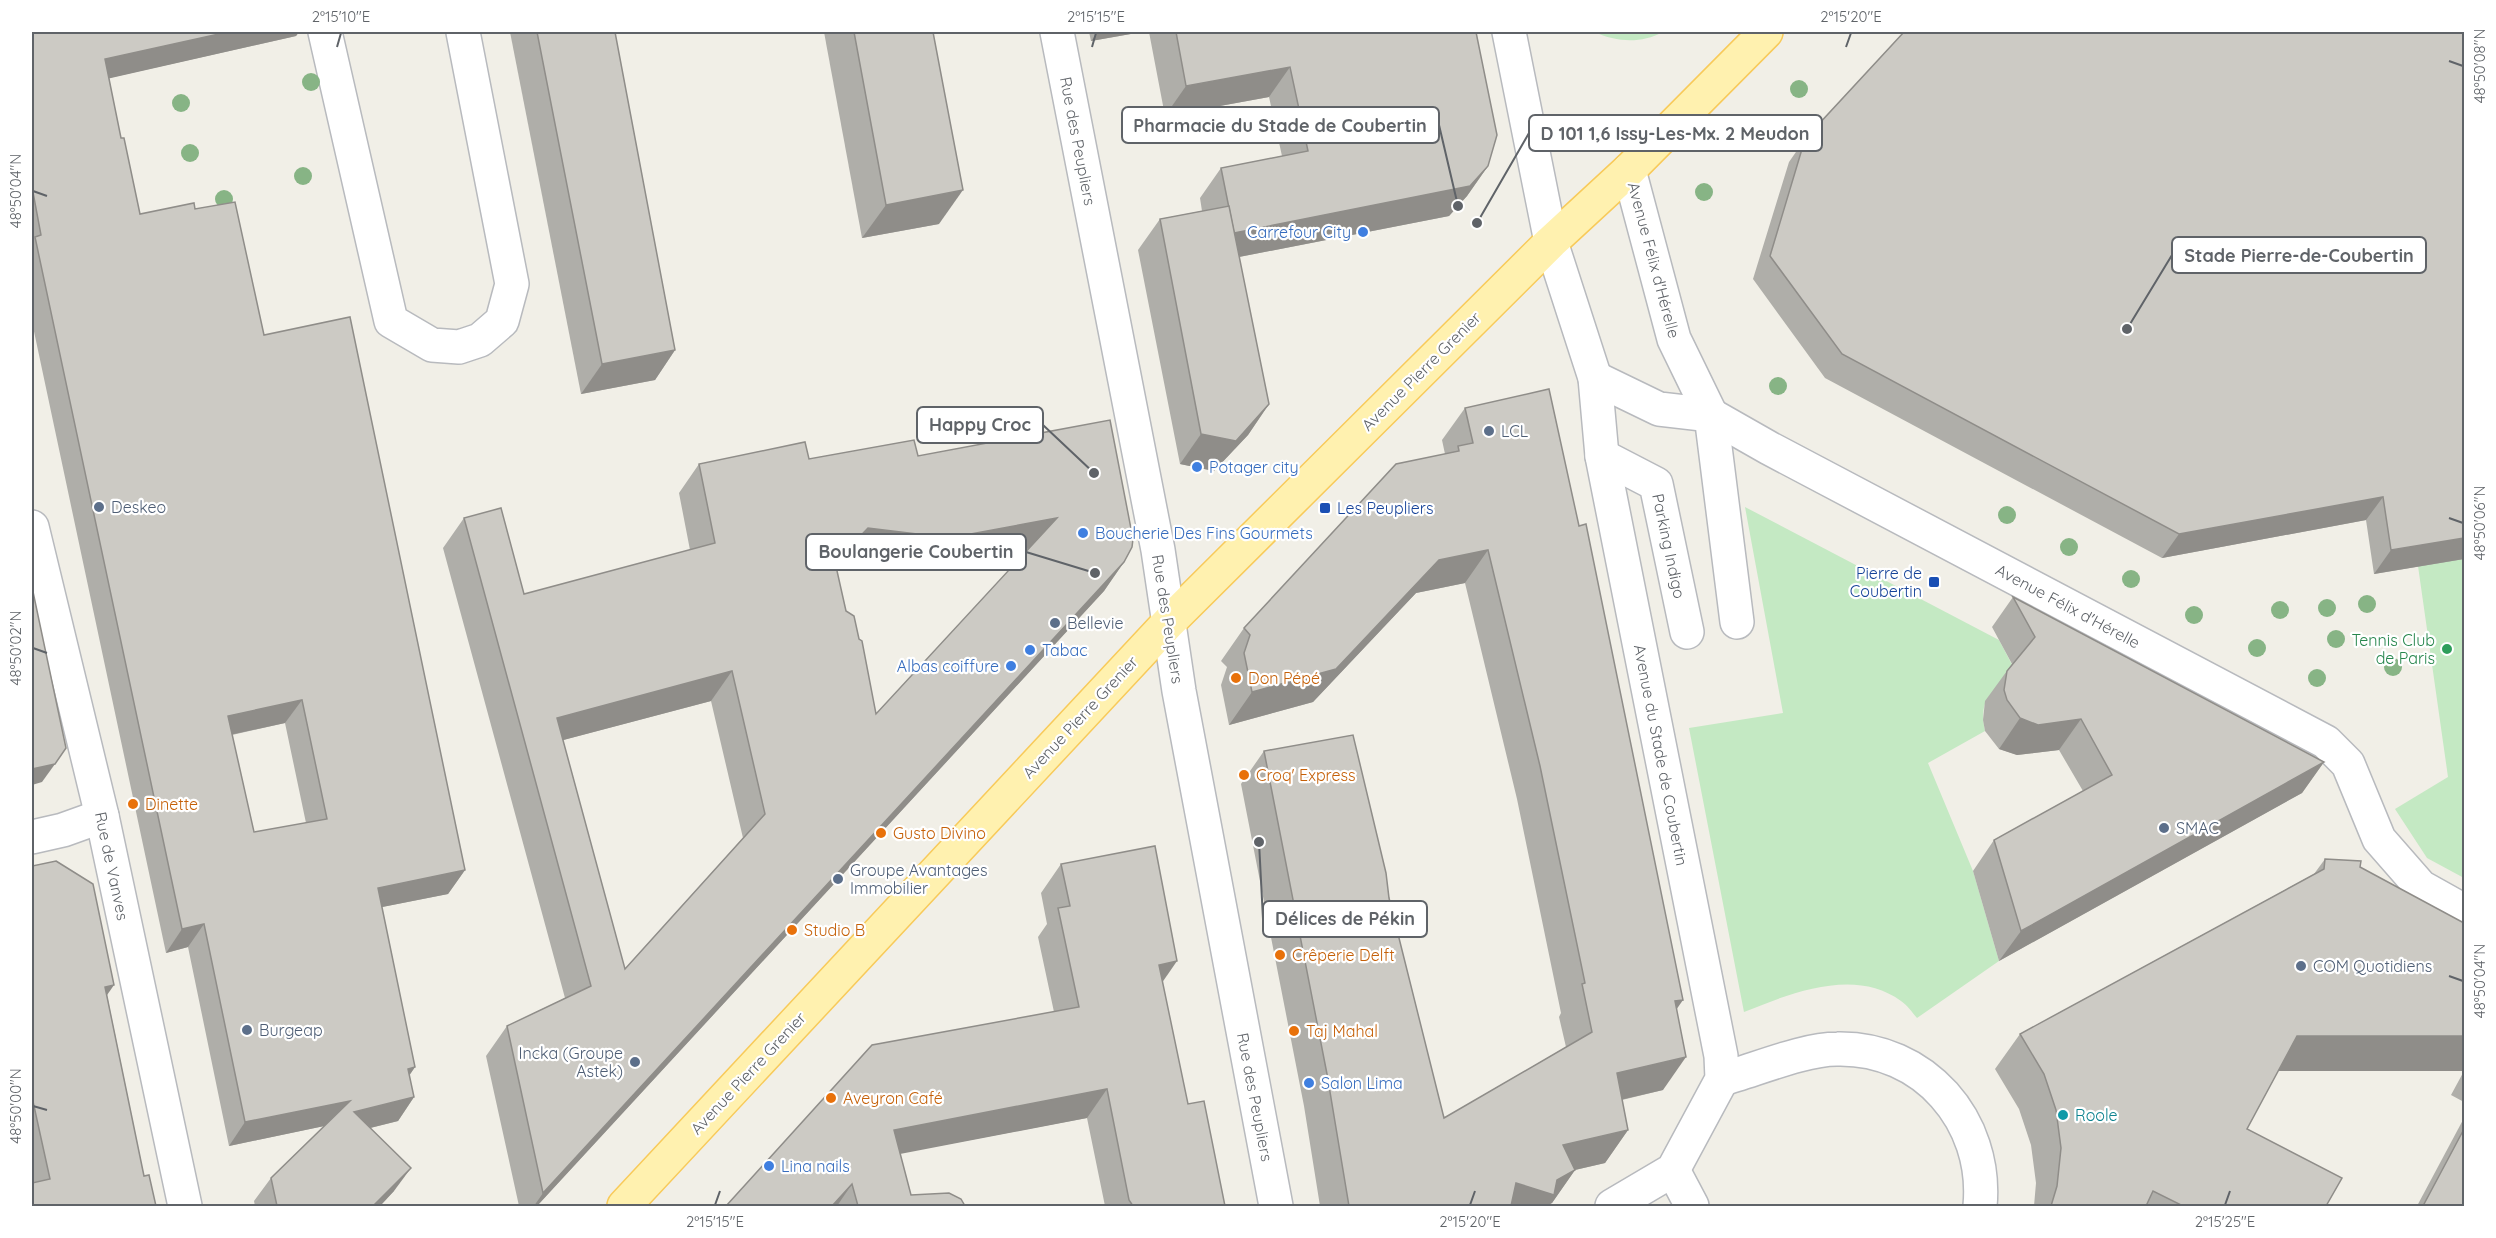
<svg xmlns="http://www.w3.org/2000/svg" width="2496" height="1238" viewBox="0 0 2496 1238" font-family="Quicksand,sans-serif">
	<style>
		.green { fill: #c4e9c3 }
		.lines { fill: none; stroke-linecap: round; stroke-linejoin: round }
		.minor-casing { stroke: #b8babe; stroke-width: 36 }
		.major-casing { stroke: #f8ca5a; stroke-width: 36 }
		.minor { stroke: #fff; stroke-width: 33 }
		.major { stroke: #fff1af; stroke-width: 33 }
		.tree { fill: #87b485 }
		.wall { fill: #afaea9; fill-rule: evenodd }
		.shaded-wall { fill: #8f8d89 }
		.building { fill: #cccac4; stroke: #8f8d89; stroke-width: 1.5; fill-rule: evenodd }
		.ticks { fill: none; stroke: #5f6368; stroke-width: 2 }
		.shop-dot { fill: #3f7fe0; stroke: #fff; stroke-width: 2 }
		.service-dot { fill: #5c6f8a; stroke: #fff; stroke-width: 2 }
		.transit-dot { fill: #1a4fb4; stroke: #fff; stroke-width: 2 }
		.leisure-dot { fill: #2e9e5b; stroke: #fff; stroke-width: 2 }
		.food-dot { fill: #e8710a; stroke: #fff; stroke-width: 2 }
		.culture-dot { fill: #0f9aa8; stroke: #fff; stroke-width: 2 }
		.labels { text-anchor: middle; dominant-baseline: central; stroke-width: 4.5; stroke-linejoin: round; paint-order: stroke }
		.street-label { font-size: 16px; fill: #5f6368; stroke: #fff }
		.shop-label { font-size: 16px; fill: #366cbe; stroke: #fff; text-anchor: start }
		.service-label { font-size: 16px; fill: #4e5e75; stroke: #fff; text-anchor: start }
		.transit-label { font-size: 16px; fill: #164399; stroke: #fff; text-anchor: start }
		.leisure-label { font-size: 16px; fill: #27864d; stroke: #fff; text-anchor: end }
		.food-label { font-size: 16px; fill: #c56008; stroke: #fff; text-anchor: start }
		.culture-label { font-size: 16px; fill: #0d838f; stroke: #fff; text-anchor: start }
		.leader { fill: none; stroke: #5f6368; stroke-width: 2 }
		.callout-dot { fill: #5f6368; stroke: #fff; stroke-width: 2 }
		.callout { fill: #fff; stroke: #5f6368; stroke-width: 2 }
		.callout-label { font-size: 18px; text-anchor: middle; font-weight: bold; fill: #5f6368 }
		.neatline { fill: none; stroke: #5f6368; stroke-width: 2 }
		.ticks-label { font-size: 15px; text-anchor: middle; fill: #5f6368 }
	</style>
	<rect width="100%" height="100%" fill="#f1efe7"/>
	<g class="green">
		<path d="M1594 32H1663C1640 44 1617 42 1594 32Z"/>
		<path d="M1745 507 1999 640 2017 674C1992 689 1978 699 1985 731L1928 763 1973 871 1999 961 1917 1018C1912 1012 1907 1005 1901 1001 1855 967 1791 993 1744 1012L1689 728 1783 713Z"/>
		<path d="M2464 558V878L2427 858 2395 809 2448 777 2418 566Z"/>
	</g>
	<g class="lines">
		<defs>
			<g id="minor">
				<path d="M325 32 391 321 432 345 459 347 480 340 502 321 512 284 463 32"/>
				<path d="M1057 32 1158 550 1179 691 1276 1206"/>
				<path d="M1509 32 1551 242 1595 378 1602 456 1721 1056 1722 1079 1673 1170 1612 1206"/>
				<path d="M1629 170 1674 339 1711 415 1737 622"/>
				<path d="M1595 378 1659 409 1711 415 1769 448 2326 742 2348 764 2379 839 2421 887 2464 911"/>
				<path d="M1602 456 1656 484 1687 632"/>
				<path d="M32 527 102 816 185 1206"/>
				<path d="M32 837 63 830 102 816"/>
				<path d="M1722 1079C1755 1070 1804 1049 1837 1049 1924 1047 1988 1121 1980 1206"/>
				<path d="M1673 1170 1692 1206"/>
			</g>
			<path id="major" d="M624 1206 1169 622 1551 242 1629 170 1766 32"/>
		</defs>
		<use href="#minor" class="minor-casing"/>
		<use href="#major" class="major-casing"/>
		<use href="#minor" class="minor"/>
		<use href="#major" class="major"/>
	</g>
	<g class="tree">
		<circle cx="311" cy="82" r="9"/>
		<circle cx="1799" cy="89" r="9"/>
		<circle cx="181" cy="103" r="9"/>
		<circle cx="190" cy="153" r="9"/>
		<circle cx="303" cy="176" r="9"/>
		<circle cx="1704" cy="192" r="9"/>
		<circle cx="224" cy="199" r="9"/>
		<circle cx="1778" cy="386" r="9"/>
		<circle cx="2007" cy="515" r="9"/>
		<circle cx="2069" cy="547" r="9"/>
		<circle cx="2131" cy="579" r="9"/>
		<circle cx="2367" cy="604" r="9"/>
		<circle cx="2327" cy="608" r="9"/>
		<circle cx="2280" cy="610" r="9"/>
		<circle cx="2194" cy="615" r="9"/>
		<circle cx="2336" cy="639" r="9"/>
		<circle cx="2257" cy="648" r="9"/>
		<circle cx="2393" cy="667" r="9"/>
		<circle cx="2317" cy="678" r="9"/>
	</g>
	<g class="wall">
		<path d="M32 32H299L296 36 109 78 121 138 140 214 195 209 264 335 465 870 448 894 382 907 415 1067 409 1075 414 1097 398 1121 370 1128 394 1191 380 1206H255L254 1201 271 1178 324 1126 229 1146 188 947 166 953 32 322ZM285 723 306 823 254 832 232 735Z"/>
		<path d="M510 32H615L675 350 655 380 581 394Z"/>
		<path d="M824 32H933L939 224 862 238Z"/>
		<path d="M1089 32H1142L1091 41Z"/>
		<path d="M1149 32H1476L1488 166 1467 196 1449 216 1239 257 1269 404 1248 435 1214 471 1180 464 1138 250 1160 219 1202 211 1200 198 1221 168 1282 156 1269 97 1165 116Z"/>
		<path d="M1904 32 2464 559 2374 574 2366 520 2162 558 1825 378 1753 279 1789 162 1805 139Z"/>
		<path d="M1465 408 1677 1008 1663 1090 1622 1100 1628 1130 1605 1163 1575 1170 1552 1203 1546 1206H1320L1304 1106 1241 784 1264 751 1389 898 1444 1118 1566 1047 1559 1017 1561 1013 1517 799 1465 583 1416 593 1313 702 1229 725 1221 685 1227 667 1221 661 1244 628 1445 454 1442 440Z"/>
		<path d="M918 456 1124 562 1104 591 537 1206H519L486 1056 507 1026 565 998 443 548 464 518 524 594 690 550 679 493 699 464ZM1029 549 876 714 846 611 836 569 847 557 897 563 904 570 926 566 928 568ZM711 701 743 838 625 969 563 740Z"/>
		<path d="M2013 597 2324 762 2302 793 1999 961 1973 871 1994 840 2083 791 2059 750 2017 755 1999 749 1985 731 1983 720 1985 701 2012 664 1992 627Z"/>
		<path d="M2325 859 2360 867 2464 923V1102L2451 1095 2464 1071H2278L2247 1129 2326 1206H2034L2036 1183 2031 1145 2019 1109 1995 1069 2020 1034 2314 874Z"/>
		<path d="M1061 864 1162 981 1188 1104 1225 1206H1105L1087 1118 900 1153 911 1195 965 1206H726L1054 1012 1038 937 1047 924 1041 893Z"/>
		<path d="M32 866 107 995 144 1176 32 1206Z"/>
		<path d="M2464 1118V1206H2417Z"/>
	</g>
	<g class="shaded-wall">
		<path d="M228 32H299L296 36 89 83 105 59Z"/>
		<path d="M1098 32H1142L1091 41Z"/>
		<path d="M1290 67 1269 97 1165 116 1186 86Z"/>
		<path d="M1488 166 1467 196 1449 216 1213 262 1234 233Z"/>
		<path d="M963 190 939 224 862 238 886 205Z"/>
		<path d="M675 350 655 380 581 394 602 364Z"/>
		<path d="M1269 404 1248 435 1214 471 1180 464 1201 434Z"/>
		<path d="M2383 497 2366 520 2162 558 2179 534Z"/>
		<path d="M1057 518 1036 547 928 568 949 538Z"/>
		<path d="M868 528 917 534 897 563 847 557 814 592 835 562Z"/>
		<path d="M946 537 926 566 904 570 925 540Z"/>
		<path d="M2464 538V559L2374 574 2391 550Z"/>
		<path d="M1488 550 1465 583 1416 593 1313 702 1229 725 1252 692 1439 560Z"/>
		<path d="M1124 562 1104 591 537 1206H534L543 1193Z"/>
		<path d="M732 671 711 701 537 747 557 718Z"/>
		<path d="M302 700 285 723 211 739 228 716Z"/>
		<path d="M2020 718 2081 719 2059 750 2017 755 1999 749Z"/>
		<path d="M2324 762 2302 793 1999 961 2021 931Z"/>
		<path d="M55 764 42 782 32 785V769Z"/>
		<path d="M465 870 448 894 362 911 378 888Z"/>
		<path d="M204 924 188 947 166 953 182 929Z"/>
		<path d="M1177 961 1157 990 1159 965Z"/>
		<path d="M114 985 96 1011 105 987Z"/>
		<path d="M1683 1000 1660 1033 1675 1001Z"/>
		<path d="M2297 1036H2464V1071H2273Z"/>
		<path d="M1686 1057 1663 1090 1594 1106 1617 1073Z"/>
		<path d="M415 1067 399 1091 408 1069Z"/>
		<path d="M1107 1089 1087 1118 874 1159 894 1130Z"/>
		<path d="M414 1097 398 1121 338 1136 354 1112Z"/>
		<path d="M350 1101 334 1124 229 1146 245 1122Z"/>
		<path d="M1628 1130 1605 1163 1540 1178 1563 1145Z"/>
		<path d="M411 1168 394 1191 380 1206H373Z"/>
		<path d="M1575 1170 1552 1203 1546 1206H1500L1516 1183 1557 1180Z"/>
		<path d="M852 1184 837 1206H832Z"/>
	</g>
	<g class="building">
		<path d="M32 32H228L105 59 121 138H124L140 214 194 203 195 209 235 202 264 335 350 317 465 870 378 888 415 1067 408 1069 414 1097 354 1112 411 1168 373 1206H277L271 1178 350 1101 245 1122 204 924 182 929 35 237 41 235 32 187ZM302 700 327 819 254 832 228 716Z"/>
		<path d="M537 32H615L675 350 602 364Z"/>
		<path d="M854 32H933L963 190 886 205Z"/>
		<path d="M1176 32H1476L1497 135 1488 166 1470 186 1234 233 1221 168 1308 151 1290 67 1186 86Z"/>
		<path d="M1904 32H2464V538L2391 550 2383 497 2179 534 1842 354 1770 256 1805 139Z"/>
		<path d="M1229 206 1269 404 1236 441 1201 434 1160 219Z"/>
		<path d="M1549 389 1579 526 1586 524 1683 1000 1675 1001 1686 1057 1617 1073 1628 1130 1563 1145 1575 1170 1557 1180 1554 1195 1516 1183 1511 1206H1349L1327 1074 1264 751 1353 735 1386 873 1389 898 1444 1118 1592 1032 1582 984 1585 983 1540 766 1488 550 1439 560 1336 669 1252 692 1244 653 1250 635 1244 628 1396 464 1459 451 1458 446 1473 443 1465 408Z"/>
		<path d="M1110 420 1133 539 1132 547 1124 562 543 1193 507 1026 591 986 464 518 501 508 524 594 715 543 699 464 805 442 809 459 914 440 918 456ZM1057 518 876 714 862 641 859 639 854 616 846 611 835 562 868 528 917 534 925 540 946 537 949 538ZM732 671 765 814 625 969 557 718Z"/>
		<path d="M32 587 66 748 55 764 32 769Z"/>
		<path d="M2013 597 2324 762 2021 931 1994 840 2112 775 2081 719 2038 725 2020 718 2007 700 2004 690 2007 671 2035 637Z"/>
		<path d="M1155 846 1177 961 1159 965 1188 1104 1204 1101 1225 1206H1133L1129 1200 1107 1089 894 1130 911 1195 949 1193 961 1199 965 1206H858L852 1184 832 1206H726L872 1045 1079 1007 1058 908 1070 906 1061 864Z"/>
		<path d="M2325 859 2361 861 2360 867 2464 923V1036H2297L2247 1129 2342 1178 2326 1206H2183L2153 1191 2146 1206H2051L2057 1186 2061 1148 2056 1110 2044 1074 2020 1034 2324 869Z"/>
		<path d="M56 861 93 884 114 985 105 987 144 1176 149 1175 156 1206H32V1183L50 1179 32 1097V866Z"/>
		<path d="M2464 1129V1206H2423Z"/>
	</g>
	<path class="ticks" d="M337 47 341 33M1092 47 1096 33M1846 47 1851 33M2449 61 2463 66M33 191 47 196M2449 518 2463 523M33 648 47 653M2449 976 2463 981M33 1106 47 1110M715 1205 720 1191M1470 1205 1475 1191M2225 1205 2230 1191"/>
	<g class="shop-dot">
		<circle cx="1363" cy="232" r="6"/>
		<circle cx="1197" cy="467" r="6"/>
		<circle cx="1083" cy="533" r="6"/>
		<circle cx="1030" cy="650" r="6"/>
		<circle cx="1011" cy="666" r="6"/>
		<circle cx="1309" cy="1083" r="6"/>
		<circle cx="769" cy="1166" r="6"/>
	</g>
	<g class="service-dot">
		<circle cx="1489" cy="431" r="6"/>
		<circle cx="99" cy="507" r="6"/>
		<circle cx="1055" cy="623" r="6"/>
		<circle cx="2164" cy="828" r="6"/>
		<circle cx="838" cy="879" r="6"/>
		<circle cx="2301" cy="966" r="6"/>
		<circle cx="247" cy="1030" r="6"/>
		<circle cx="635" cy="1062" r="6"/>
	</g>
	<g class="transit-dot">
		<rect x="1319" y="502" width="12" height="12" rx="3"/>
		<rect x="1928" y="576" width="12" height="12" rx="3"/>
	</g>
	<circle class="leisure-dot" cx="2447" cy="649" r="6"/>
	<g class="food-dot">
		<circle cx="1236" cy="678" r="6"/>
		<circle cx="1244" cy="775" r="6"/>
		<circle cx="133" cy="804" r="6"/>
		<circle cx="881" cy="833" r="6"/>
		<circle cx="792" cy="930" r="6"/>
		<circle cx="1280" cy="955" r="6"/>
		<circle cx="1294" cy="1031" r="6"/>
		<circle cx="831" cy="1098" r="6"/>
	</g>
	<circle class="culture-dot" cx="2063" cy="1115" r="6"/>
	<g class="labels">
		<g class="street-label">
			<text transform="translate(1078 141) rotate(79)">Rue des Peupliers</text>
			<text transform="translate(1654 260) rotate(75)">Avenue Félix d'Hérelle</text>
			<text transform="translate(1421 371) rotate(-45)">Avenue Pierre Grenier</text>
			<text transform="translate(1669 546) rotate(78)">Parking Indigo</text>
			<text transform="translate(2068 606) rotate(28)">Avenue Félix d'Hérelle</text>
			<text transform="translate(1168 619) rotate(81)">Rue des Peupliers</text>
			<text transform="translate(1080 717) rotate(-47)">Avenue Pierre Grenier</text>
			<text transform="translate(1661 755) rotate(79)">Avenue du Stade de Coubertin</text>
			<text transform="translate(112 866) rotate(78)">Rue de Vanves</text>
			<text transform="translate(748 1073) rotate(-47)">Avenue Pierre Grenier</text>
			<text transform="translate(1255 1097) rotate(79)">Rue des Peupliers</text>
		</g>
		<g class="shop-label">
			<text x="1351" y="232" text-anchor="end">Carrefour City</text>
			<text x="1209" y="467">Potager city</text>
			<text x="1095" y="533">Boucherie Des Fins Gourmets</text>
			<text x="1042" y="650">Tabac</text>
			<text x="999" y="666" text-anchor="end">Albas coiffure</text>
			<text x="1321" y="1083">Salon Lima</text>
			<text x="781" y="1166">Lina nails</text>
		</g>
		<g class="service-label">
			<text x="1501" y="431">LCL</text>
			<text x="111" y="507">Deskeo</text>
			<text x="1067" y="623">Bellevie</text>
			<text x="2176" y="828">SMAC</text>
			<text x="850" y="870">Groupe Avantages<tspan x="850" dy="18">Immobilier</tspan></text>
			<text x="2313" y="966">COM Quotidiens</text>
			<text x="259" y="1030">Burgeap</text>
			<text x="623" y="1053" text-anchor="end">Incka (Groupe<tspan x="623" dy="18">Astek)</tspan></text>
		</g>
		<g class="transit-label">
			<text x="1337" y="508">Les Peupliers</text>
			<text x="1922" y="573" text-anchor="end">Pierre de<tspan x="1922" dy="18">Coubertin</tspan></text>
		</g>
		<g class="leisure-label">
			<text x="2435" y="640">Tennis Club<tspan x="2435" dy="18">de Paris</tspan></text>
		</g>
		<g class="food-label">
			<text x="1248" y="678">Don Pépé</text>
			<text x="1256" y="775">Croq' Express</text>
			<text x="145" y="804">Dinette</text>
			<text x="893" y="833">Gusto Divino</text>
			<text x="804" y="930">Studio B</text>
			<text x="1292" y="955">Crêperie Delft</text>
			<text x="1306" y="1031">Taj Mahal</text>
			<text x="843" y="1098">Aveyron Café</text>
		</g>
		<g class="culture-label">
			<text x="2075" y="1115">Roole</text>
		</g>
	</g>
	<path class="leader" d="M1458 206L1439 125M1477 223L1529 133M2127 329L2172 255M1094 473L1043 425M1095 573L1026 552M1259 842L1263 919"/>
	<g class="callout-dot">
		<circle cx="1458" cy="206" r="6"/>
		<circle cx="1477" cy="223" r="6"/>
		<circle cx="2127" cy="329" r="6"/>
		<circle cx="1094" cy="473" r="6"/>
		<circle cx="1095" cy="573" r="6"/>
		<circle cx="1259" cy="842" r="6"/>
	</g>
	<g class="callout">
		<rect x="1122" y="107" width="317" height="36" rx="6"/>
		<rect x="1529" y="115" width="293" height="36" rx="6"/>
		<rect x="2172" y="237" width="254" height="36" rx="6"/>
		<rect x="917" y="407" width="126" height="36" rx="6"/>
		<rect x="806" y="534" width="220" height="36" rx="6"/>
		<rect x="1263" y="901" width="164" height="36" rx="6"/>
	</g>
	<g class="callout-label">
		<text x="1280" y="132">Pharmacie du Stade de Coubertin</text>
		<text x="1675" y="140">D 101 1,6 Issy-Les-Mx. 2 Meudon</text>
		<text x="2299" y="262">Stade Pierre-de-Coubertin</text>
		<text x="980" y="431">Happy Croc</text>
		<text x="916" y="558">Boulangerie Coubertin</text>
		<text x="1345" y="925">Délices de Pékin</text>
	</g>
	<rect width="2496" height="1238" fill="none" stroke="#ffffff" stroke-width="66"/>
	<rect x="33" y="33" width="2430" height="1172" class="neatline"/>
	<g class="ticks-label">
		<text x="341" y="22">2°15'10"E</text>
		<text x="1096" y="22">2°15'15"E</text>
		<text x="1851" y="22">2°15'20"E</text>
		<text transform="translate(2480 66) rotate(-90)" y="5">48°50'08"N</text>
		<text transform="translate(16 191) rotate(-90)" y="5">48°50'04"N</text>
		<text transform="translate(2480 523) rotate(-90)" y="5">48°50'06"N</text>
		<text transform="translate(16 648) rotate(-90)" y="5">48°50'02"N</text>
		<text transform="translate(2480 981) rotate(-90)" y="5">48°50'04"N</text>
		<text transform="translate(16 1106) rotate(-90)" y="5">48°50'00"N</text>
		<text x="715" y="1227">2°15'15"E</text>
		<text x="1470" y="1227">2°15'20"E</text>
		<text x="2225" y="1227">2°15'25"E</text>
	</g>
</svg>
